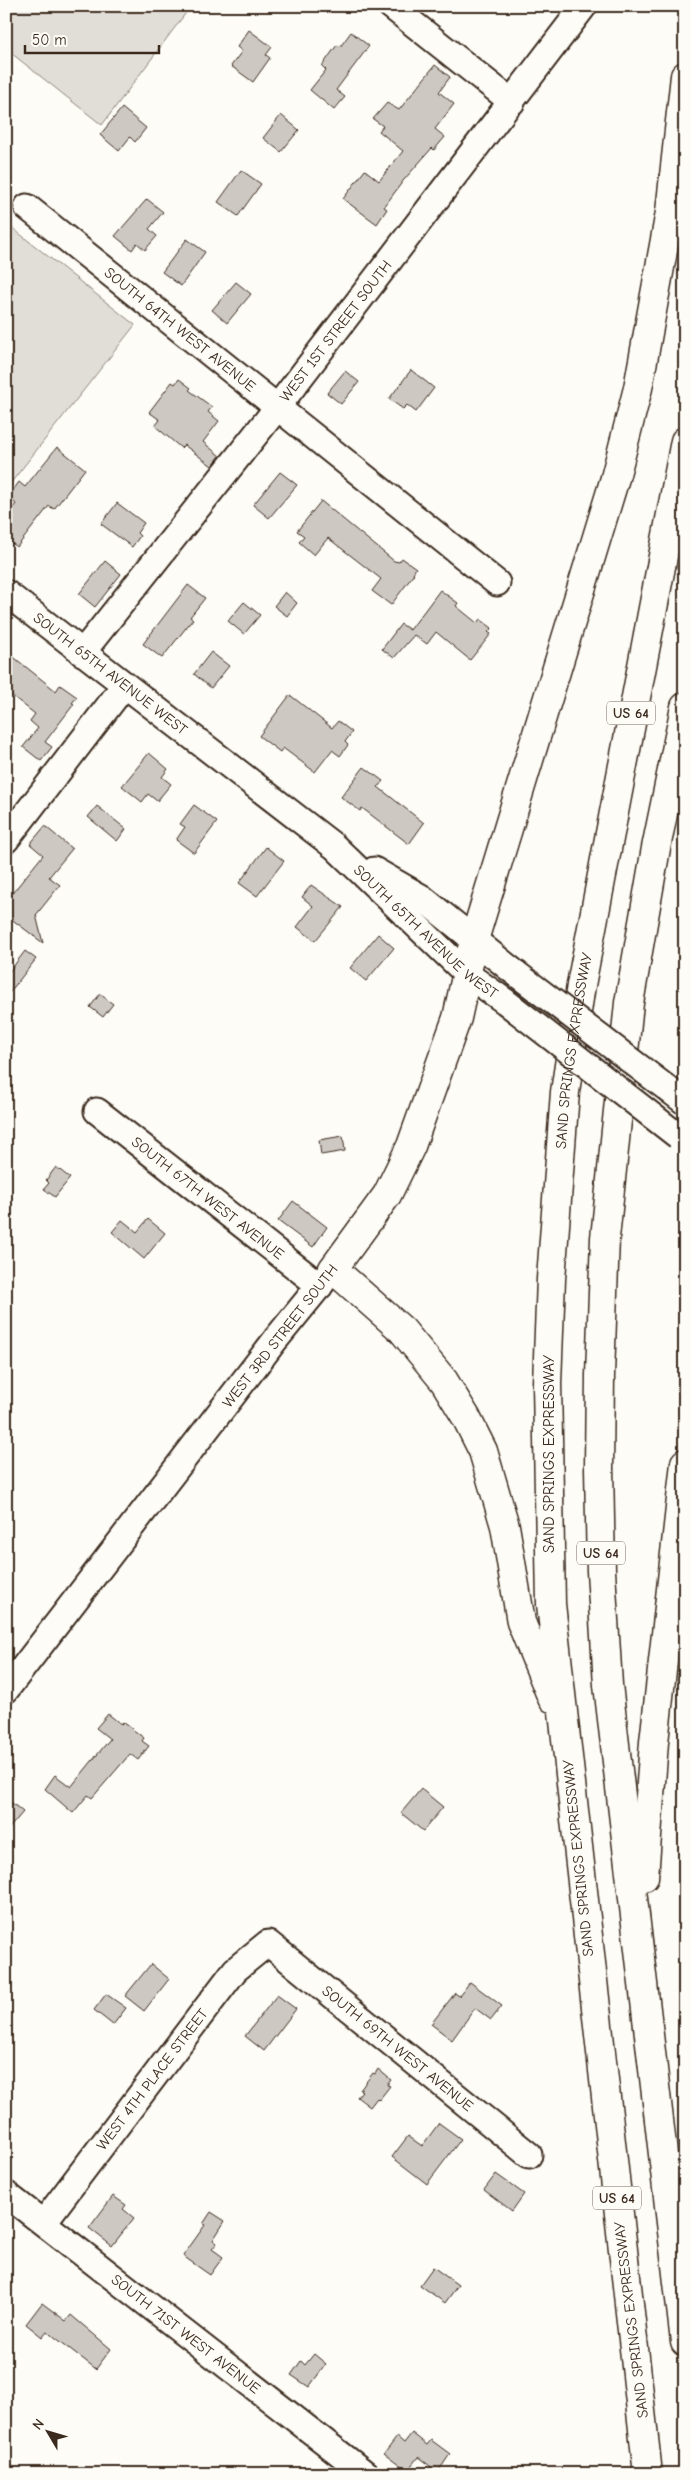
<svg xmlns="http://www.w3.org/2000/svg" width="691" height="2480" viewBox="0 0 691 2480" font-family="'Comic Neue',sans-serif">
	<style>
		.green { fill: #e1ded7; stroke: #8e847a }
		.building { fill: #cdc8c2; stroke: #3b2a1e }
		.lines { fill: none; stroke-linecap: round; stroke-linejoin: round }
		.minor-casing { stroke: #3b2a1e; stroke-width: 29 }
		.major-casing { stroke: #3b2a1e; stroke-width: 31 }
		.highway-casing { stroke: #3b2a1e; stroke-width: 31 }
		.minor { stroke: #fdfcf7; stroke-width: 25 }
		.major { stroke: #fdfcf7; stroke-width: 28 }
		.highway { stroke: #fdfcf7; stroke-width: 28 }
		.minor-bridge-casing { stroke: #3b2a1e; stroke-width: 29; stroke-linecap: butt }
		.minor-bridge { stroke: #fdfcf7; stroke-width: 25 }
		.labels { text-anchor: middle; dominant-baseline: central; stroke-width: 4.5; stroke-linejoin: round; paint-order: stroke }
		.shield { fill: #fdfcf7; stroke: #75695f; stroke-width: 1 }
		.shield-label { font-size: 14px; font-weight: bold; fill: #3b2a1e }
		.street-label { font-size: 15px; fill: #3b2a1e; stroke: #fdfcf7 }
	</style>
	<rect width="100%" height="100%" fill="#fdfcf7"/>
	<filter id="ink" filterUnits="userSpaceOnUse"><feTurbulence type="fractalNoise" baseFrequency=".02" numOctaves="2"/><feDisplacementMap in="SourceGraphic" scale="10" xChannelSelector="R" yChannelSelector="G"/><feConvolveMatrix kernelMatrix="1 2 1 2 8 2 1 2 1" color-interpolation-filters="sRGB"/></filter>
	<g filter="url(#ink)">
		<g class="green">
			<path d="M6 6H191L102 125 6 49Z"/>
			<path d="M11 227 135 325 6 489V233Z"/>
		</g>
		<g class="building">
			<path d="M249 30 272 47 266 55 270 58 253 82 231 66 242 51 237 47Z"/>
			<path d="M351 32 369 46 336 90 345 97 334 110 310 90 326 70 322 66 337 45 340 47Z"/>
			<path d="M435 65 450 77 439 92 454 104 435 129 445 137 434 150 432 148 403 181 384 207 387 209 377 224 343 199 365 170 379 181 403 151 379 131 383 126 373 119 387 103 399 110Z"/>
			<path d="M122 108 146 128 135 142 130 137 119 151 100 135Z"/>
			<path d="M281 115 299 130 281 152 263 138Z"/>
			<path d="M241 170 261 184 238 216 218 202Z"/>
			<path d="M147 199 163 212 149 229 157 236 145 250 137 243 132 250 115 236Z"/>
			<path d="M187 239 205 252 181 286 162 272Z"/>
			<path d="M236 282 251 294 227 323 212 310Z"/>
			<path d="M411 370 434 388 416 412 407 405 403 409 389 399Z"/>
			<path d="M345 371 359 382 341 404 327 393Z"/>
			<path d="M179 379 191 388 189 390 212 407 208 412 219 421 203 442 220 456 212 466 184 445 181 448 155 426 160 420 149 412 172 382 175 384Z"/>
			<path d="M57 447 85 469 54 509 49 506 17 547 6 539V516L16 504 8 497 19 482 25 487Z"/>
			<path d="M280 472 297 485 269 518 253 505Z"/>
			<path d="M321 501 394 561 399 562 402 558 416 568 413 573 414 574 391 605 372 591 381 579 328 538 314 555 299 542 304 536 297 531Z"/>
			<path d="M117 503 144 523 137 533 140 536 132 547 101 524Z"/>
			<path d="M105 561 121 574 95 607 79 594Z"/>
			<path d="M188 585 205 598 190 617 193 619 162 658 143 644Z"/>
			<path d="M440 590 458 603 456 606 477 623 480 619 492 628 488 632 491 634 470 660 436 632 427 644 414 635 394 658 382 649 401 624 410 630Z"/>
			<path d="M285 592 297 603 287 616 274 606Z"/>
			<path d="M244 602 260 615 244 634 228 621Z"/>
			<path d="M6 651 56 691 60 685 77 697 72 703 74 704 45 742 52 747 41 761 23 747 38 728 30 721 35 714 6 691Z"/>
			<path d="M211 652 229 666 211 688 194 674Z"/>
			<path d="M290 695 332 728 338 721 352 732 345 742 348 745 340 756 332 750 315 772 283 748 280 752 259 736Z"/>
			<path d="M149 753 168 769 162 777 171 784 157 801 148 794 142 802 122 786Z"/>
			<path d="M364 767 383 781 378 787 424 823 409 844 362 808 360 811 341 797Z"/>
			<path d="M194 805 217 822 194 853 176 840 185 827 180 824Z"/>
			<path d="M97 806 126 829 117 841 88 817Z"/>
			<path d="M45 826 72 849 49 877 60 885 36 915 43 943 6 915V901L43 855 30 844Z"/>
			<path d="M266 847 284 861 257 896 239 883Z"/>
			<path d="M311 885 343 907 315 941 297 927 313 906 302 897Z"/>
			<path d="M378 934 394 948 366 981 350 968Z"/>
			<path d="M25 951 36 959 6 997V976Z"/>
			<path d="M100 994 113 1004 103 1017 90 1007Z"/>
			<path d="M343 1136 345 1151 321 1155 319 1140Z"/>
			<path d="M56 1167 70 1178 55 1197 44 1189 49 1183 46 1180Z"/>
			<path d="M293 1201 327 1227 313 1247 278 1221Z"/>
			<path d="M148 1219 165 1233 144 1259 112 1232 122 1220 137 1232Z"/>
			<path d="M108 1714 121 1724 123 1722 144 1738 142 1741 149 1746 138 1760 130 1754 92 1798 88 1795 73 1813 45 1789 55 1775 71 1787 110 1739 96 1728Z"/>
			<path d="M421 1789 443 1807 423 1831 401 1813Z"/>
			<path d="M6 1798 23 1812 6 1832Z"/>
			<path d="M151 1964 169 1979 144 2011 125 1996Z"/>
			<path d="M470 1982 502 2006 491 2020 475 2008 452 2040 431 2024 455 1993 459 1996Z"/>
			<path d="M106 1994 126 2008 113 2025 94 2010Z"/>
			<path d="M277 1995 296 2009 264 2051 245 2036Z"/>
			<path d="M378 2069 391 2080 387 2085 390 2086 379 2100 377 2098 370 2107 357 2097 362 2091 360 2090 373 2073 375 2074Z"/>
			<path d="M439 2123 461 2139 427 2184 392 2157 408 2136 422 2146Z"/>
			<path d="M496 2174 524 2194 512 2211 484 2190Z"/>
			<path d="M113 2196 126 2205 123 2209 134 2218 112 2246 89 2228Z"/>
			<path d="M211 2212 225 2221 213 2240 217 2243 212 2249 223 2257 210 2275 183 2256 205 2225 203 2224Z"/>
			<path d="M433 2267 458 2285 445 2303 420 2285Z"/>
			<path d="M42 2303 66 2321 71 2315 111 2349 96 2369 47 2331 42 2337 26 2324Z"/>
			<path d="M314 2354 326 2364 309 2387 291 2375 301 2361 305 2365Z"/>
			<path d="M412 2433 427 2445 431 2440 450 2454 438 2472 418 2457 407 2471 384 2454 397 2437 404 2443Z"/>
		</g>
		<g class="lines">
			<defs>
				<g id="minor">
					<path d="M391 6 512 102"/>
					<path id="s1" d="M27 207 497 583"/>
					<path id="s2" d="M6 593 335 847 468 975 506 1002"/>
					<path id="s3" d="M82 653 276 409 584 6"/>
					<path d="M6 840 124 686"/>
					<path d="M374 870 421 897 509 968"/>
					<path id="s4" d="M97 1111 320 1286"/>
					<path d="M6 1690 276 1339 333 1269"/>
					<path id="s5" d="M6 2194 366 2474"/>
					<path id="s6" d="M44 2222 235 1970 268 1943 529 2155"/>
				</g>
				<path id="major" d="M333 1269 387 1195 411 1146 457 1018 474 940 615 478 638 388 670 212 685 76"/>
				<g id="highway">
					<path d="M685 707 656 848 629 1003 605 1238 600 1375 599 1467 601 1571 608 1685 685 2342"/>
					<path d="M333 1269 402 1330 444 1381 466 1417 483 1451 505 1526 521 1622 552 1698"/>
					<path d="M644 1877 654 1742 685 1463"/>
					<path id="s7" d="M648 2474 551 1604 547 1383 551 1279 565 1092 581 985 685 441"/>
				</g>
			</defs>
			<use href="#minor" class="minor-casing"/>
			<use href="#major" class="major-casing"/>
			<use href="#highway" class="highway-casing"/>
			<use href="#minor" class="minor"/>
			<use href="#major" class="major"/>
			<use href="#highway" class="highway"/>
			<defs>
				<g id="minor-bridge">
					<path d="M509 968 685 1102"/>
					<path d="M506 1002 678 1136"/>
				</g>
			</defs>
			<use href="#minor-bridge" class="minor-bridge-casing"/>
			<use href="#minor-bridge" class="minor-bridge"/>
		</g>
	</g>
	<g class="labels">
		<g class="shield">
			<rect x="607" y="701.5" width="48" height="23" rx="4"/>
			<rect x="577" y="1541.5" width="48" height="23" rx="4"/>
			<rect x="593" y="2186.5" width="48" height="23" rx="4"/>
		</g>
		<g class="shield-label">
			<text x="631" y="713">US 64</text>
			<text x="601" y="1553">US 64</text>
			<text x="617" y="2198">US 64</text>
		</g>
		<g class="street-label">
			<text stroke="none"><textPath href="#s1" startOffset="196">SOUTH 64TH WEST AVENUE</textPath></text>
			<text stroke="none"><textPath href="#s3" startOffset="410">WEST 1ST STREET SOUTH</textPath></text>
			<text stroke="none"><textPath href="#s2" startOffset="132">SOUTH 65TH AVENUE WEST</textPath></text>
			<text stroke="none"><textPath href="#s2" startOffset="540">SOUTH 65TH AVENUE WEST</textPath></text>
			<text stroke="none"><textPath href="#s7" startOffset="1430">SAND SPRINGS EXPRESSWAY</textPath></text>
			<text stroke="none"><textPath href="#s4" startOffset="141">SOUTH 67TH WEST AVENUE</textPath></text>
			<text transform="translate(280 1336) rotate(-52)">WEST 3RD STREET SOUTH</text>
			<text transform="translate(549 1454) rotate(-90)">SAND SPRINGS EXPRESSWAY</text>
			<text transform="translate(578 1858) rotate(-96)">SAND SPRINGS EXPRESSWAY</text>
			<text stroke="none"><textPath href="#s6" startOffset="526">SOUTH 69TH WEST AVENUE</textPath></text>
			<text stroke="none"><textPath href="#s6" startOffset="179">WEST 4TH PLACE STREET</textPath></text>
			<text transform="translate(631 2320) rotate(-97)">SAND SPRINGS EXPRESSWAY</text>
			<text stroke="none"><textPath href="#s5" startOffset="228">SOUTH 71ST WEST AVENUE</textPath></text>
		</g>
	</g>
	<rect width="691" height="2480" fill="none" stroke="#fdfcf7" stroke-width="25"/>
	<rect x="12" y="12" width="666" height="2455" fill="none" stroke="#3b2a1e" stroke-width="2" filter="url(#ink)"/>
	<g transform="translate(48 2432) rotate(308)" stroke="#fdfcf7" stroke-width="4" paint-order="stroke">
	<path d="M0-4L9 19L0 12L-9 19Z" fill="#3b2a1e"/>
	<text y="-8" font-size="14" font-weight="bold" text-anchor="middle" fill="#3b2a1e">N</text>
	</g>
	<path d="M25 45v8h134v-8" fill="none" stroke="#3b2a1e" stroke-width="2.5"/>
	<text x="32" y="45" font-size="15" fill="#3b2a1e" stroke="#fdfcf7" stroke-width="4" paint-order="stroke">50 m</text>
</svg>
